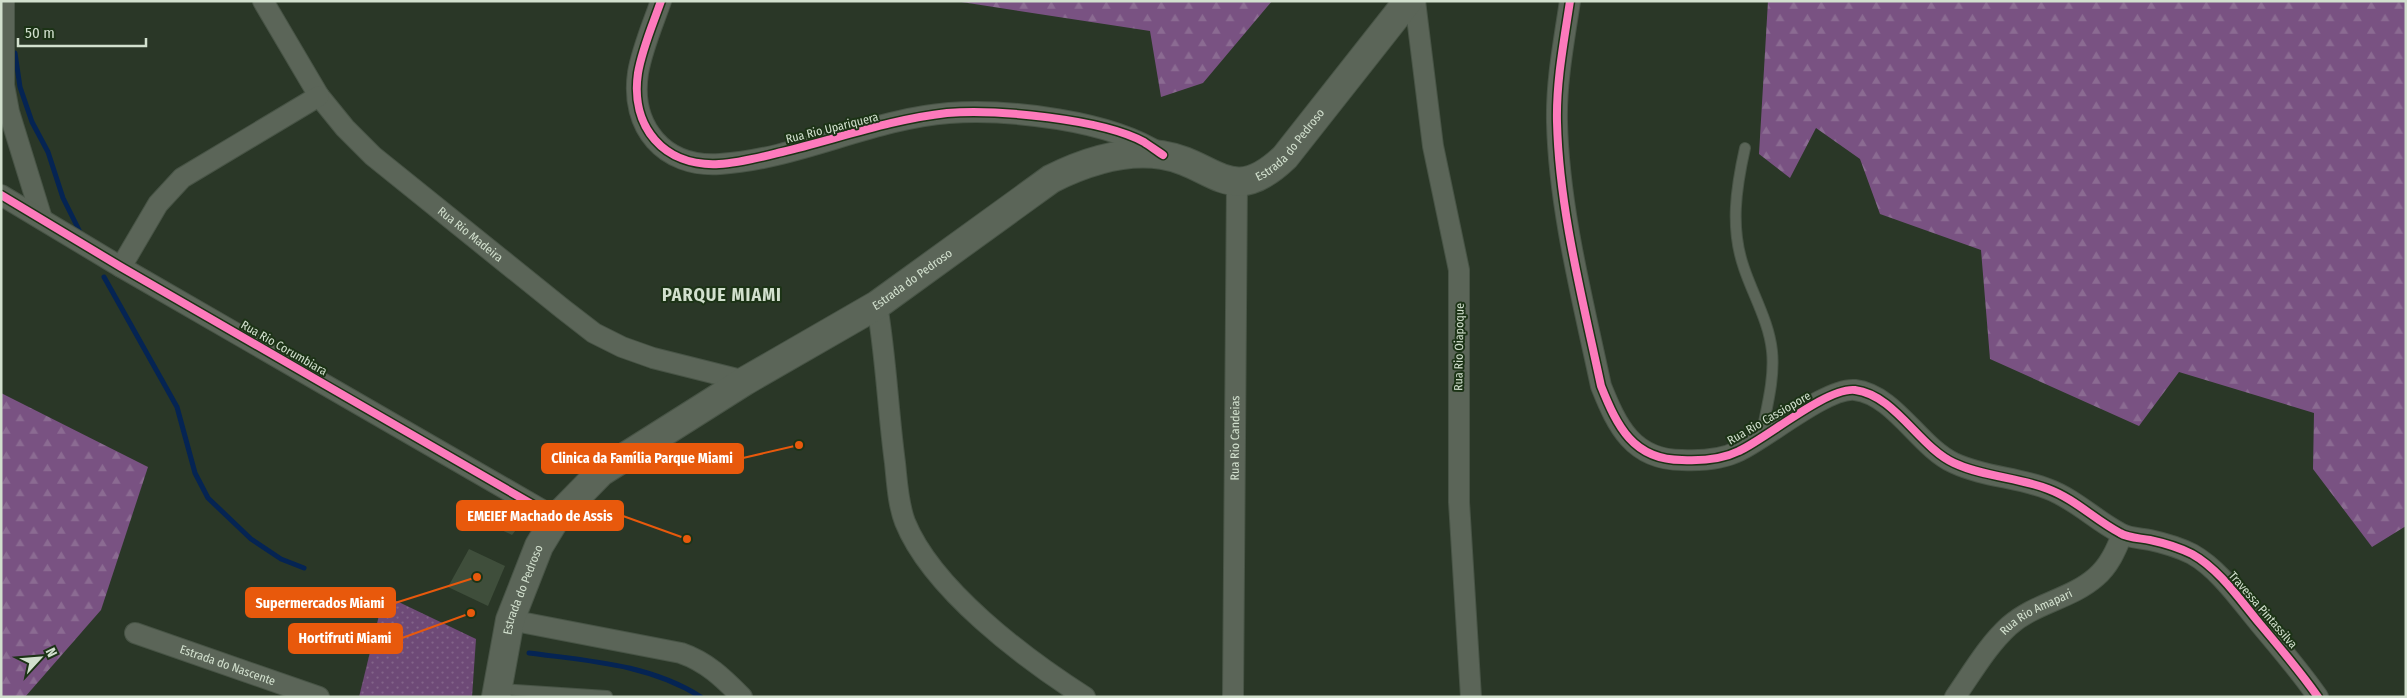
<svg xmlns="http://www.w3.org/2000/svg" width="2407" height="698" viewBox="0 0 2407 698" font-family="'Fira Sans Condensed',sans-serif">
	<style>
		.forest { fill: url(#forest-firs) }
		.park { fill: url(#park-dots) }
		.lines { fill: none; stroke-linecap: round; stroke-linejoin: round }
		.stream { stroke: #052453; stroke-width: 5 }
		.building { fill: #3f4e3b }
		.service-casing { stroke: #485446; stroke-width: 12 }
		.minor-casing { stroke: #485446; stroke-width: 22 }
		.secondary-casing { stroke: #485446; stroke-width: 30 }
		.service { stroke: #5b6558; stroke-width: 10 }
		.minor { stroke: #5b6558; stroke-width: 20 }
		.secondary { stroke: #5b6558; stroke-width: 28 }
		.cycleway-casing { stroke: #1c3316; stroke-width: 11 }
		.cycleway { stroke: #fd7abc; stroke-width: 8 }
		.labels { text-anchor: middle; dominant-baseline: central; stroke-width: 4; stroke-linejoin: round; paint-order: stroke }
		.street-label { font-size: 12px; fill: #d2e0ce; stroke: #1c3316 }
		.district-label { font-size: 18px; font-weight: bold; letter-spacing: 1px; fill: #d2e0ce; stroke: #1c3316 }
		.leader { fill: none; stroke: #e8590c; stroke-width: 2 }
		.callout-dot { fill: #e8590c; stroke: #1c3316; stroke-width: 2 }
		.callout { fill: #e8590c; stroke: #e8590c; stroke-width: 2 }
		.callout-label { font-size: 14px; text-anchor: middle; font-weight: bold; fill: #fff }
	</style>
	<defs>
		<pattern id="forest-firs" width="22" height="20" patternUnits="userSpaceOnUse" patternTransform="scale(1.25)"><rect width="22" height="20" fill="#795282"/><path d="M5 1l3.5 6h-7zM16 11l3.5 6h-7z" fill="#8b6b92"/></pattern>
		<pattern id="park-dots" width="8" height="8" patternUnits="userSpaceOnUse" patternTransform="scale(1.25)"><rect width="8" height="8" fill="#6e4a77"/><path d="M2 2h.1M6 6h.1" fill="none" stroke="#826489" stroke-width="1.8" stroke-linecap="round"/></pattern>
	</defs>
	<rect width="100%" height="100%" fill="#2a3727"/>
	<g class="forest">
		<path d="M955 1H1272L1203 83 1161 97 1150 31Z"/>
		<path d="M1768 1H2406V526L2372 547 2313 469 2314 413 2179 372 2139 426 1990 359 1981 250 1880 214 1860 159 1816 128 1790 178 1759 154Z"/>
		<path d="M1 393 148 467 101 610 25 697H1Z"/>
	</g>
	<path class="park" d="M384 595 476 639 472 697H359Z"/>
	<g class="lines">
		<g class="stream">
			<path d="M9 52 15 53 20 87 32 122 48 152 63 198 79 230"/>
			<path d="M104 277 177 407 195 473 208 498 251 539 281 559 304 568"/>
			<path d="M529 653C589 661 649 664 701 697"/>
		</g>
	</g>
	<g class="building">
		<path d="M505 502 523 513 524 520 512 535 495 527Z"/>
		<path d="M469 549 505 566 488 606 448 587Z"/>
	</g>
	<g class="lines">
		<defs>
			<g id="service">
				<path d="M1745 148C1736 188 1730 228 1744 268 1753 295 1769 322 1772 351 1775 379 1766 410 1761 437"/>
				<path d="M499 689 607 696"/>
			</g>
			<g id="minor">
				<path d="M4 1V85L9 112 42 219"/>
				<path id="s1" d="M263 1 319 96 345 128 373 156 563 309 594 333 622 347 653 358 745 381"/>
				<path d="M661 1C653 24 642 49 638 73 630 127 664 168 720 164 798 159 871 119 949 113 1009 109 1110 120 1161 154"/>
				<path d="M1415 1 1433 146 1459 270V502L1471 697"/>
				<path d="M1570 1C1564 41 1556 82 1557 122 1559 209 1583 301 1601 386 1617 426 1633 460 1682 460 1702 461 1721 460 1739 451 1767 438 1827 387 1855 390 1895 395 1919 447 1954 463 1984 477 2017 477 2048 489 2075 499 2095 520 2120 533 2128 538 2140 538 2150 540 2164 543 2178 547 2192 554 2219 569 2240 600 2260 624 2280 648 2300 671 2318 697"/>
				<path d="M1 195 121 267 556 518"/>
				<path d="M121 267 158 204 182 178 319 96"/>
				<path d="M877 305C886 357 888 411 895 463 897 482 898 504 905 522 932 589 1025 659 1085 697"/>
				<path d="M510 620 681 653C707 662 723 678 742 697"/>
				<path id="s2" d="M135 633 319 697"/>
				<path id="s3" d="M1233 697 1237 181"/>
				<path id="s4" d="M1955 697C1972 673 1987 646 2009 626 2035 603 2071 599 2096 577 2109 566 2116 550 2122 535"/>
			</g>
			<g id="secondary">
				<path id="s5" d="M496 697 510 620 539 546 556 518 601 472 745 381 877 305 1051 179C1085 162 1123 149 1162 155 1214 163 1231 209 1285 157L1408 1"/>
			</g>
		</defs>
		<use href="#service" class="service-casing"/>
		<use href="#minor" class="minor-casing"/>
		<use href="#secondary" class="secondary-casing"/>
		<use href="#service" class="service"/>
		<use href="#minor" class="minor"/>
		<use href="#secondary" class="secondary"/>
		<defs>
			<g id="cycleway">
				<path d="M661 1C653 24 642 49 638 73 630 127 664 167 719 164 740 163 762 157 782 152 836 139 892 119 947 113 996 109 1102 119 1144 142 1150 146 1157 151 1163 155"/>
				<path d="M1570 1C1564 41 1556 82 1557 122 1559 209 1583 301 1601 386 1617 426 1633 460 1682 460 1702 461 1721 460 1739 451 1767 438 1827 387 1855 390 1895 395 1919 447 1954 463 1984 477 2017 477 2048 489 2075 499 2095 520 2120 533 2128 538 2140 538 2150 540 2164 543 2178 547 2192 554 2219 569 2240 600 2260 624 2280 648 2300 671 2318 697"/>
				<path d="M1 195 121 267 556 518"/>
			</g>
		</defs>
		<use href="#cycleway" class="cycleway-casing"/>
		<use href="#cycleway" class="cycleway"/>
	</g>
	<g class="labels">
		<g class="street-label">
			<text transform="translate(832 128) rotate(-14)">Rua Rio Upariquera</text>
			<text stroke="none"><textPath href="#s5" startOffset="1055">Estrada do Pedroso</textPath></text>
			<text stroke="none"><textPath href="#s1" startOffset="316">Rua Rio Madeira</textPath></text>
			<text stroke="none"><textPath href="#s5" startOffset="621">Estrada do Pedroso</textPath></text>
			<text transform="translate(1459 347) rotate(-89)">Rua Rio Oiapoque</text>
			<text transform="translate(284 348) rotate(30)">Rua Rio Corumbiara</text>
			<text transform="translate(1769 418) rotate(-30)">Rua Rio Cassiopore</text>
			<text stroke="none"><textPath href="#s3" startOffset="259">Rua Rio Candeias</textPath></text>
			<text stroke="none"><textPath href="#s5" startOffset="111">Estrada do Pedroso</textPath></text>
			<text transform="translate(2263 610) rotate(49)">Travessa Pintassilva</text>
			<text stroke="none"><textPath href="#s4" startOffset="120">Rua Rio Amapari</textPath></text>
			<text stroke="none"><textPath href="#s2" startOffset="98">Estrada do Nascente</textPath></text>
		</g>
		<g class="district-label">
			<text x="722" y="295">PARQUE MIAMI</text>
		</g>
	</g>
	<path class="leader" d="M799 445L743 458M687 539L623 516M477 577L395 603M471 613L402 638"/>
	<g class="callout-dot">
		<circle cx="799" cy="445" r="5"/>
		<circle cx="687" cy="539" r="5"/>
		<circle cx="477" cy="577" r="5"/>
		<circle cx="471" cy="613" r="5"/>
	</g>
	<g class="callout">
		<rect x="542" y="444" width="201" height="29" rx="5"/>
		<rect x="457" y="501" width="166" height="29" rx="5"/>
		<rect x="246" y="588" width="149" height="29" rx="5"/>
		<rect x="289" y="624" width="113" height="29" rx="5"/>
	</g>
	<g class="callout-label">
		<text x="642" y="463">Clinica da Família Parque Miami</text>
		<text x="540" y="521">EMEIEF Machado de Assis</text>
		<text x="320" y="608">Supermercados Miami</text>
		<text x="345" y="643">Hortifruti Miami</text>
	</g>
	<rect width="2407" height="698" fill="none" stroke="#d2e0ce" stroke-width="5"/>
	<g transform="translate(40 658) rotate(64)" stroke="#1c3316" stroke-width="4" paint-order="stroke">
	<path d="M0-4L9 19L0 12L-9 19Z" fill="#d2e0ce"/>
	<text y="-8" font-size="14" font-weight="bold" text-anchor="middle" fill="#d2e0ce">N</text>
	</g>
	<path d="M18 38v8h128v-8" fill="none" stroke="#d2e0ce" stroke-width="2.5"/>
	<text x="25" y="38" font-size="15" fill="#d2e0ce" stroke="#1c3316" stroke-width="4" paint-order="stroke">50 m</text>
</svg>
